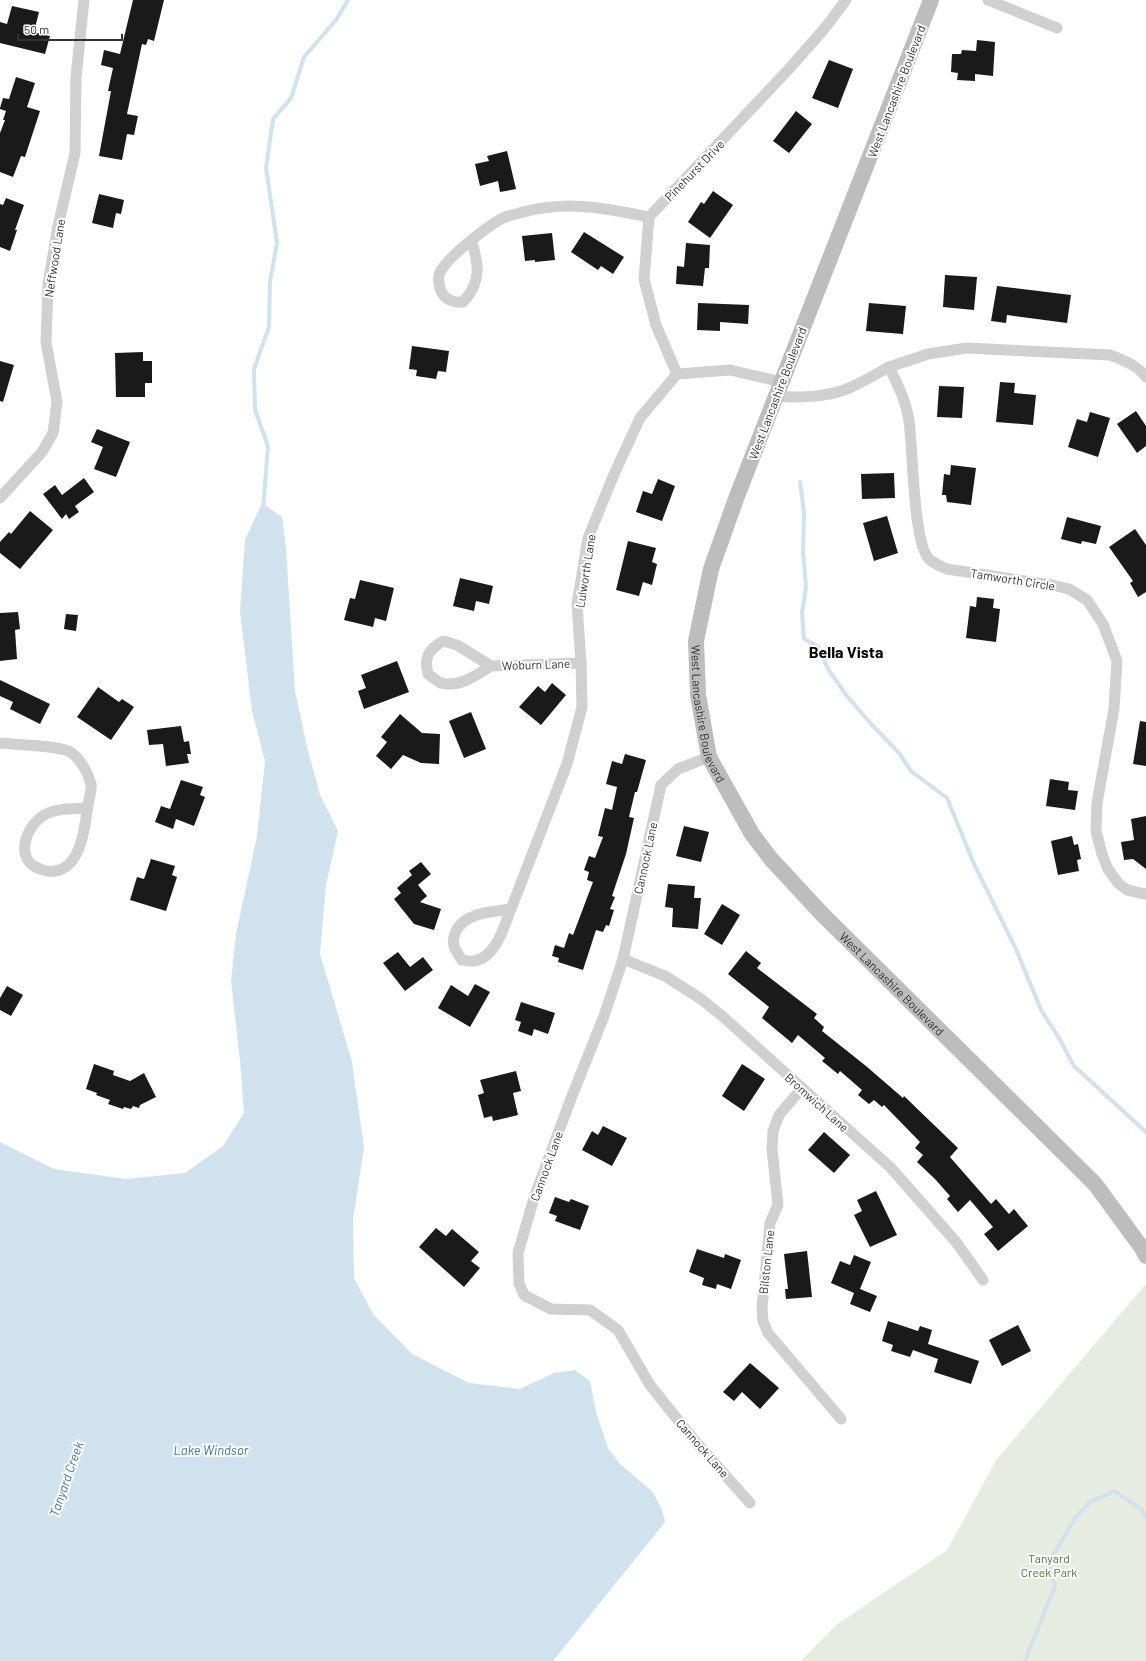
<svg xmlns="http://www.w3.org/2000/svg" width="1146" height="1661" viewBox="0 0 1146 1661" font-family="Barlow,sans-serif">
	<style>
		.green { fill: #e6ecdf }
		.water { fill: #cfe2ee }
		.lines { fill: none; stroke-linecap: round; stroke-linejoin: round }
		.stream { stroke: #cfe2ee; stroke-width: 4 }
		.building { fill: #1a1a1a }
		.street { stroke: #d0d0d0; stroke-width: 11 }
		.secondary { stroke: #bdbdbd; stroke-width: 16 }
		.labels { text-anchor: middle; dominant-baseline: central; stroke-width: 4; stroke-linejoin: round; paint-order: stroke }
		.street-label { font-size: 12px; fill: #333; stroke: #fff }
		.park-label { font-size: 12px; fill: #56703f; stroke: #fff }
		.water-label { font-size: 13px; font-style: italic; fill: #3f7597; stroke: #fff }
		.district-label { font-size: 16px; font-weight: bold; fill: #000; stroke: #fff }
	</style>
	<rect width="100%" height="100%" fill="#fff"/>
	<path class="green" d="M1146 1284V1661H801L836 1625 947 1550 997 1459Z"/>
	<path class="water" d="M262 503 282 517 286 549 295 691 307 747 320 795 338 831 326 885 320 954 352 1062 364 1148 353 1219 354 1278 373 1314 412 1354 469 1383 520 1389 554 1373 575 1370 590 1381 596 1412 608 1448 620 1464 653 1492 662 1510 665 1522 553 1661H0V1142L54 1169 126 1179 185 1173 223 1146 244 1113 240 1061 231 981 236 934 257 836 265 761 252 711 240 612 245 540Z"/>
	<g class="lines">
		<g class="stream">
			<path d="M800 482 804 513 803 552 806 587 802 613 804 639 818 646 828 669 847 696 871 724 899 753 911 771 947 798 974 864 1016 949 1041 1010 1059 1038 1074 1066 1146 1132"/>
			<path d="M263 509 268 446 255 410 254 369 269 327 270 281 277 243 266 168 273 119 291 98 304 57 336 20 348 0"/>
			<path d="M1025 1661 1055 1586 1048 1564 1075 1518 1090 1502 1114 1491 1142 1510 1146 1517"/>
		</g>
	</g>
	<g class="building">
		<path d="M133 0H164L154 41 148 39 146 45 142 44 127 114 138 116 134 135 127 134 122 160 99 156 111 91H108L113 68 101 65 104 50 120 54Z"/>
		<path d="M12 6 39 12 34 32 50 36 45 54 0 43V22L7 24Z"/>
		<path d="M977 40 995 42 993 76 975 74V81L957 80 958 73 951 72 952 54H961L962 50 976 51Z"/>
		<path d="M829 60 853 69 838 108 812 98Z"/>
		<path d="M16 77 35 83 27 107 40 111 25 157 21 156 13 177 0 172V133L5 120H3L6 111 0 109V108L3 98 9 99Z"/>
		<path d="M796 111 812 124 789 153 773 141Z"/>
		<path d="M507 151 516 189 500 192 498 181 480 186 475 164 489 161 487 156Z"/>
		<path d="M713 191 733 205 710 238 688 222 701 202 704 204Z"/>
		<path d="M99 194 124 200 121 214 116 213 113 228 92 223Z"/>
		<path d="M6 198 24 205 15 230H17L10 251 0 247V204L3 205Z"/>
		<path d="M584 232 624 257 613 274 601 266 598 270 571 252Z"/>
		<path d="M552 233 555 260 535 262V260L525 261 522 236Z"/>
		<path d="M686 243 710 245 709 268H705L703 286 676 284 677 266 684 267Z"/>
		<path d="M945 275 977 277 974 310 943 307Z"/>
		<path d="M997 286 1071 295 1067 323 1007 315 1006 323 991 321Z"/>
		<path d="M698 303 749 305 748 324 720 322V331L697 330Z"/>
		<path d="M869 303 906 306 903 334 866 331Z"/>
		<path d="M412 346 449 351 446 372 438 371 436 379 416 376 417 370 409 369Z"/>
		<path d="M143 352V361H152V383H145V397H116L115 353Z"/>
		<path d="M0 361 14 365 3 402 0 401Z"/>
		<path d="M1000 382 1015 383 1014 393 1036 395 1033 425 996 422Z"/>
		<path d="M939 386 964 387 962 418 937 417Z"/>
		<path d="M1136 411 1146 426V446L1137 453 1117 424Z"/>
		<path d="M1090 412 1110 418 1098 457 1068 447 1077 419 1087 422Z"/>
		<path d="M97 429 130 442 116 477 94 469 103 447 91 442Z"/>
		<path d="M951 465 976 468 971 505 947 502 946 495H942L944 474 950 475Z"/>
		<path d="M894 473 895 498 862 499 861 474Z"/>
		<path d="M84 478 94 492 75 506 79 512 69 519 66 514 62 519 43 494 55 485 62 495Z"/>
		<path d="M658 479 675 486 662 521 636 512 643 491 652 494Z"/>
		<path d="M30 511 53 530 20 569 0 553V542L9 532 11 534Z"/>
		<path d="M887 516 898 553 874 561 863 523Z"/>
		<path d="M1067 517 1101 526 1096 544 1082 541 1081 544 1061 539Z"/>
		<path d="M1135 529 1146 545V592L1138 597 1130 583 1133 581 1109 547Z"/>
		<path d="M628 541 656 548 652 562 657 564 652 585 643 582 639 596 616 590Z"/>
		<path d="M460 578 493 586 489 604 476 601 474 611 453 606Z"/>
		<path d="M360 580 394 588 386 621 375 618 373 627 344 620 350 598 355 599Z"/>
		<path d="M977 597 994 599 993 608 1000 609 996 642 966 638 970 606 976 607Z"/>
		<path d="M18 612 20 629 15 630 17 659 0 661V613Z"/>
		<path d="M66 614 78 615 76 631 64 629Z"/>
		<path d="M397 661 409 692 364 709 358 691 366 688 361 675Z"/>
		<path d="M0 680 50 704 40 724 10 709 13 702 0 696Z"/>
		<path d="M552 683 566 695 541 725 519 707 538 686 545 692Z"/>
		<path d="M98 687 119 702 122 699 134 707 111 740 77 717Z"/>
		<path d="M471 712 486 749 464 758 449 721Z"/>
		<path d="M400 714 422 733 440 734 439 764 421 763 403 755 391 769 376 756 387 742 381 737Z"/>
		<path d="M1140 721 1146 722V766L1133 764Z"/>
		<path d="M181 726 184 742 189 741 191 754H187L189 763 166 766 163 744 149 745 147 730Z"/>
		<path d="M625 754 646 760 637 792H635L629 817 634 818 626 854 612 896 615 897 610 909 614 910 609 926 606 925 603 932 596 930 583 970 558 962 559 958 552 956 555 945 564 948 569 933 573 935 593 882 587 880 589 872 584 870 589 856 595 858 603 837 598 836 605 808 612 810 617 787 606 784 612 761 622 764Z"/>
		<path d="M1050 779 1069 782 1068 790 1078 791 1075 810 1046 806Z"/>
		<path d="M181 780 203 787 200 795 205 797 194 826 176 819 173 829 155 822 161 806 170 809Z"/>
		<path d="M1146 816V869L1133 859 1124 860 1121 842 1134 840 1131 819Z"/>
		<path d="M684 826 709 832 701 862 676 856Z"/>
		<path d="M1072 836 1074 845 1078 844 1081 859 1077 860 1079 871 1058 875 1051 841Z"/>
		<path d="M151 859 175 866 172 875 177 877 166 911 130 900 137 877 144 879Z"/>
		<path d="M421 862 431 874 418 885 427 896 420 902 441 909 434 930 414 924 394 899 401 893 397 888 412 875 409 871Z"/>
		<path d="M668 884 695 886 694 898H701L698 929 672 927 673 908 665 907Z"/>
		<path d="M722 904 740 915 722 945 704 934Z"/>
		<path d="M746 951 761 963 757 968 817 1014 814 1018 824 1027 822 1031 866 1066 903 1098 904 1096 958 1148 950 1157 991 1204 996 1199 1009 1214 1014 1209 1028 1226 998 1251 984 1234 993 1227 970 1200 958 1212 947 1199 950 1196 935 1179 917 1162 923 1155 915 1148 920 1142 884 1105 882 1107 874 1100 869 1104 858 1095 862 1090 840 1071 838 1074 822 1061 825 1058 798 1035 792 1043 762 1018 769 1007 728 974Z"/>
		<path d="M398 952 410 967 423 957 433 970 405 991 383 963Z"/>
		<path d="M475 984 490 992 470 1027 438 1008 451 985 468 996Z"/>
		<path d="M7 986 23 995 11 1016 0 1010V998Z"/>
		<path d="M521 1002 555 1013 548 1034 534 1029 532 1036 518 1031 521 1022 515 1020Z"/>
		<path d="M94 1064 114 1071 113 1075 130 1081 144 1073 156 1097 140 1105 139 1108 133 1106 131 1109 124 1107 123 1109 108 1104 110 1100 96 1095 97 1093 86 1089Z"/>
		<path d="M742 1064 765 1079 744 1111 722 1096Z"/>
		<path d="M516 1071 521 1091 513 1093 518 1115 493 1121 492 1116 484 1118 478 1095 484 1093 480 1080Z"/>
		<path d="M603 1126 627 1138 612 1166 582 1150 592 1131 598 1135Z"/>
		<path d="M824 1132 850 1155 834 1173 808 1150Z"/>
		<path d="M876 1191 897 1235 870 1247 854 1215 862 1211 857 1200Z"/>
		<path d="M555 1197 569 1202 571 1199 589 1206 580 1230 555 1221 557 1216 549 1213Z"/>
		<path d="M436 1228 446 1236 452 1229 479 1252 471 1261 480 1268 464 1287 419 1247Z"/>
		<path d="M697 1249 724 1258 725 1254 741 1260 731 1289 717 1284 716 1289 702 1285 704 1278 689 1272Z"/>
		<path d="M807 1251 812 1297 786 1299 785 1289H788L784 1254Z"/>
		<path d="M854 1255 871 1262 860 1289 877 1296 870 1312 850 1304 854 1293 831 1283 840 1261 850 1265Z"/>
		<path d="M888 1321 918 1331 920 1326 932 1330 928 1344 979 1361 971 1384 934 1372 938 1359 913 1350 910 1357 891 1351 893 1345 882 1341Z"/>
		<path d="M1018 1325 1031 1351 1002 1366 989 1340Z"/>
		<path d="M750 1363 779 1388 760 1409 742 1392 734 1401 723 1392Z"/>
	</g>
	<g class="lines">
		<g class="street">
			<path d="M988 0 1057 28"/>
			<path d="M471 240C479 264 482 282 463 302 455 303 446 300 442 293 439 287 438 282 439 275 443 260 490 224 505 217 510 215 517 214 523 212 569 200 604 208 649 217"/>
			<path d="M677 374 656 325 644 279 649 217 788 70 825 28 846 0"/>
			<path d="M1146 377C1137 365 1123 360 1110 355L967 348 928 354 889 367C898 385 906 401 909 421 913 448 913 543 929 559 934 564 941 566 947 569L1052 585 1069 589 1087 600 1103 624 1117 661 1114 709 1097 803 1096 831 1102 854 1108 869 1118 883 1127 890 1146 894"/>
			<path d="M776 396C797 398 825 397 844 390 860 384 874 375 889 367"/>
			<path d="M0 498 42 452 53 433 57 402 46 342 48 284 58 226 75 153 76 77 84 0"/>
			<path d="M491 666C476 675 460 688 441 683 437 681 432 677 428 674 424 657 428 650 443 641L457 645 491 666 581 663"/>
			<path d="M0 743C15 745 62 745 72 753 81 760 88 773 91 784 92 790 89 799 88 805 85 825 82 867 55 871 50 872 45 871 40 869 11 859 28 819 51 812 62 808 76 809 87 808"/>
			<path d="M709 757 678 769 661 785 623 959 604 1016 572 1096 535 1195 518 1253 519 1283 524 1295 551 1309 590 1310 618 1330 650 1385 694 1440 750 1503"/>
			<path d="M511 909C504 926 496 958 474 961 471 962 465 960 462 960 455 950 450 943 456 931 466 912 492 912 511 909L567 764 582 707 581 663 577 604 588 538 615 472 640 418 677 374 730 370 782 382"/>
			<path d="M623 959 665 976 701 999 721 1015 891 1168 956 1242 983 1280"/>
			<path d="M802 1088 779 1115 773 1131 772 1149 778 1205 770 1223 762 1308 763 1321 768 1333 841 1419"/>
		</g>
		<path class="secondary" id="s1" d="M931 0 737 496 711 569 696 641 698 695 709 757 752 834 771 859 822 914 1095 1184 1142 1248 1146 1256"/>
	</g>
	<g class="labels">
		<g class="street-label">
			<text transform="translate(896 91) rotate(-69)">West Lancashire Boulevard</text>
			<text transform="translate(694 170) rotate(-46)">Pinehurst Drive</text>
			<text transform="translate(54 258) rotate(-81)">Neffwood Lane</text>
			<text transform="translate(777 393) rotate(-69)">West Lancashire Boulevard</text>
			<text transform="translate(585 571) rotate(-81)">Lulworth Lane</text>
			<text transform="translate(1013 579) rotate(9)">Tamworth Circle</text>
			<text transform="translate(536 664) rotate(-2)">Woburn Lane</text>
			<text stroke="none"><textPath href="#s1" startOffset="758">West Lancashire Boulevard</textPath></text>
			<text transform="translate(645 858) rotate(-78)">Cannock Lane</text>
			<text stroke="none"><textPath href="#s1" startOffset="1094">West Lancashire Boulevard</textPath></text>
			<text transform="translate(817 1102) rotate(42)">Bromwich Lane</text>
			<text transform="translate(546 1166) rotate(-70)">Cannock Lane</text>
			<text transform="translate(766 1262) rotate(-84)">Bilston Lane</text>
			<text transform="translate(703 1448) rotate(49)">Cannock Lane</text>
		</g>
		<g class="park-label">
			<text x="1049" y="1558">Tanyard<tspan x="1049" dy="14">Creek Park</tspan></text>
		</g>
		<g class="water-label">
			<text x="211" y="1450">Lake Windsor</text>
			<text transform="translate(66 1479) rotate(-71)">Tanyard Creek</text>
		</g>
		<g class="district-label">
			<text x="846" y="651">Bella Vista</text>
		</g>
	</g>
	<path d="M18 34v6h104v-6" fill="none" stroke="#333333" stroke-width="2"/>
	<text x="24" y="34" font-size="12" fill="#333333" stroke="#ffffff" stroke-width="3" paint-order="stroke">50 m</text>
</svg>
